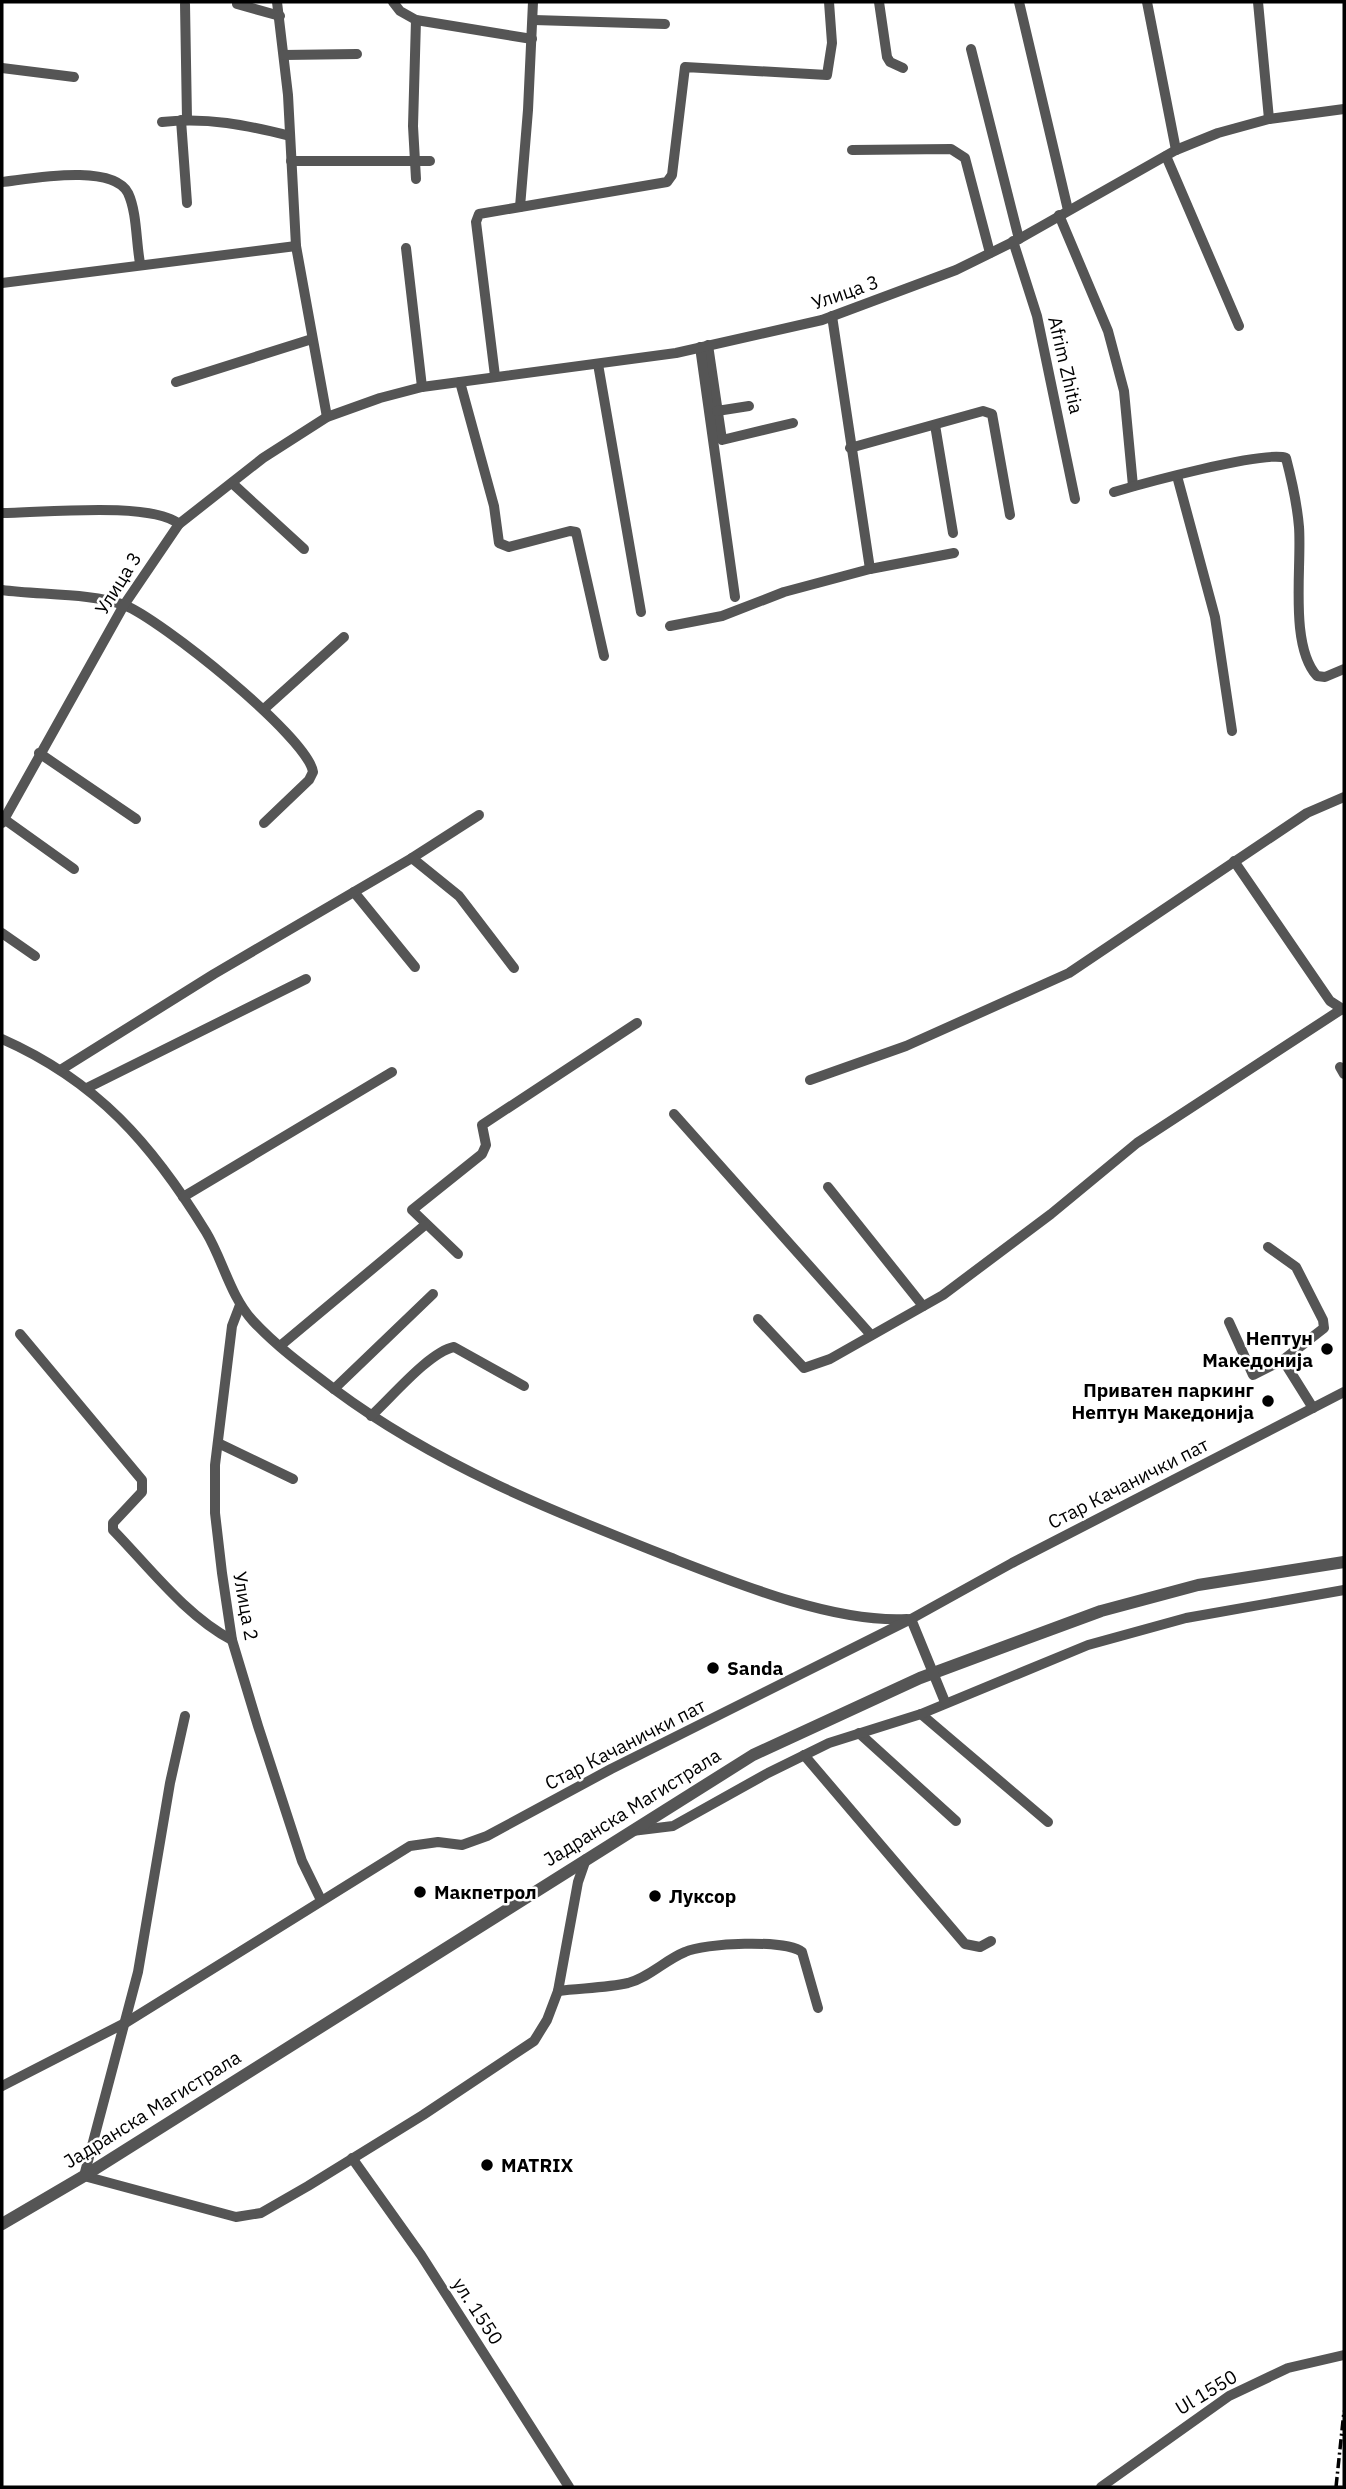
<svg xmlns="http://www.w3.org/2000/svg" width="1346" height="2489" viewBox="0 0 1346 2489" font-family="'IBM Plex Sans',sans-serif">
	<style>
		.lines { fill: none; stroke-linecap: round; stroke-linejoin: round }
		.minor { stroke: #555; stroke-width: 10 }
		.tertiary { stroke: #555; stroke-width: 12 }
		.rail { stroke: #000; stroke-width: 3.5; stroke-dasharray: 10 3.5 2 3.5; stroke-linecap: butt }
		.minor-bridge { stroke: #555; stroke-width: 10 }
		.poi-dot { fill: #000; stroke: #fff; stroke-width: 2.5 }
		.labels { text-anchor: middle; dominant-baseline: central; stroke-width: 5; stroke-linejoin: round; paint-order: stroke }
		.street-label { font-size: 19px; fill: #000; stroke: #fff }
		.poi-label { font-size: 19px; font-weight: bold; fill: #000; stroke: #fff; text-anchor: start }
	</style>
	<rect width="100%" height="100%" fill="#fff"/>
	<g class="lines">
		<g class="minor">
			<path d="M277 2 288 95 296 246 327 417"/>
			<path d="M393 2 400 11 416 20 532 39"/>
			<path d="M879 2 887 57 890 62 903 68"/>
			<path d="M1019 2 1068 210"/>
			<path d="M1147 2 1176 150"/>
			<path d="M1258 2 1269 119"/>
			<path d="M185 4 187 119"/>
			<path d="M237 4 280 16"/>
			<path d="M534 20 665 24"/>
			<path d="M971 49 1019 239"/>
			<path d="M284 55 357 54"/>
			<path d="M2 68 74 77"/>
			<path d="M181 120 187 203"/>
			<path d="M162 122C208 117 246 125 290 136"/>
			<path d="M852 150 951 149 965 158 990 253"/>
			<path d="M1166 156 1239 326"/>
			<path d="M291 161H430"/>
			<path d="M416 179 413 126 416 20"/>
			<path d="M2 182C30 179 112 163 128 193 137 212 136 242 140 263"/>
			<path d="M520 207 528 110 533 2"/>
			<path d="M1059 215 1108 331 1124 391 1133 486"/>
			<path d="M1013 241 1037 316 1075 499"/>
			<path d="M406 248 422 387"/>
			<path d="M2 283 296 246"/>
			<path d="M832 316 870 569 954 553"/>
			<path d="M708 345 722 440 793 423"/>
			<path d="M700 347 735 597"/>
			<path d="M598 364 641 612"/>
			<path d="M495 376 476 222 479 214 667 182 672 175 685 67 827 75 832 43 829 2"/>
			<path d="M176 382 312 339"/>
			<path d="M460 382 494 506 499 543 509 547 570 531 576 532 604 656"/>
			<path d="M717 411 749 406"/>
			<path d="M935 425 953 533"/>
			<path d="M850 448 983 411 992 414 1010 515"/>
			<path d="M1177 476 1215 617 1232 731"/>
			<path d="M232 483 304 549"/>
			<path d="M1114 492C1141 484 1265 450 1286 458 1292 481 1297 503 1299 527 1302 567 1289 645 1317 676L1325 677 1344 669"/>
			<path d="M2 513C41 513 151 501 179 524"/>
			<path d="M2 590C37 595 92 593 124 605 159 618 308 737 313 772L309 780 264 823"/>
			<path d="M670 626 722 616 784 592 870 569"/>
			<path d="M264 709 344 637"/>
			<path d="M39 753 136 819"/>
			<path d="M4 819 74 869"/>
			<path d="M2 823 124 605 179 524 263 458 327 417 380 398 422 387 676 353 822 320 956 270 1019 239 1176 150 1218 133 1269 119 1344 109"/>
			<path d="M412 858 479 815"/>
			<path d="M1234 861 1330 1001 1344 1010"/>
			<path d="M354 892 415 967"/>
			<path d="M2 933 35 956"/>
			<path d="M2 1039C97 1081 152 1144 206 1232 223 1260 230 1296 253 1321 277 1347 306 1368 334 1389 436 1465 552 1511 669 1557 738 1584 834 1623 907 1619"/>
			<path d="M1340 1067 1344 1074"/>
			<path d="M62 1069 214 974 412 858 459 896 514 968"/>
			<path d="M810 1080 906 1046 1069 973 1307 813 1344 797"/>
			<path d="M87 1088 306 979"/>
			<path d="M674 1114 871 1335"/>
			<path d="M828 1187 923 1306"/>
			<path d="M183 1197 392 1072"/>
			<path d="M458 1254 412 1210 482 1154 486 1145 482 1125 637 1023"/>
			<path d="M240 1305 232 1326 215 1465V1513L222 1573 232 1640 258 1726 302 1861 321 1900"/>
			<path d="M758 1319 804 1368 830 1359 943 1295 1051 1214 1137 1143 1342 1009"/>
			<path d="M1229 1322 1253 1375 1283 1360 1324 1328 1323 1320 1296 1267 1268 1247"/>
			<path d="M20 1334 142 1480V1492L113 1523V1530C149 1567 186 1616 232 1640"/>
			<path d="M280 1346 425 1225"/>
			<path d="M1283 1360 1313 1408"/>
			<path d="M334 1389 433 1294"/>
			<path d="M371 1416C391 1398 429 1352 454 1347L524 1386"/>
			<path d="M218 1443 293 1479"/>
			<path d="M921 1714 1048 1822"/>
			<path d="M185 1716 170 1783 138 1972 84 2176 236 2217 261 2213 308 2186 423 2115 534 2041 547 2020 558 1991 578 1882 586 1859"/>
			<path d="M859 1733 956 1821"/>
			<path d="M804 1755 965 1944 980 1947 991 1941"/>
			<path d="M632 1831 673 1826 768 1773 829 1743 921 1714 1088 1645 1186 1618 1344 1590"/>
			<path d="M558 1991C580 1988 606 1988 628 1983 650 1977 665 1960 685 1952 704 1943 786 1939 802 1952L818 2008"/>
			<path d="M2 2086 127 2022 410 1846 438 1842 462 1845 487 1836 611 1769 911 1619 1012 1563 1344 1392"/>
			<path d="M352 2158 421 2255 569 2487"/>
			<path d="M1101 2487 1229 2396 1288 2368 1344 2355"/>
		</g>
		<path class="tertiary" d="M2 2224 84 2176 753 1755 920 1678 1101 1611 1198 1585 1344 1562"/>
		<path class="rail" d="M1336 2487 1344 2411"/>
		<path class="minor-bridge" d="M911 1619 945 1702"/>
	</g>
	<g class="poi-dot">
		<circle cx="1327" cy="1349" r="7"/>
		<circle cx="1268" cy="1401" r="7"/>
		<circle cx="713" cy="1668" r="7"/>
		<circle cx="420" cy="1892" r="7"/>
		<circle cx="655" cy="1896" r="7"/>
		<circle cx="487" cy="2165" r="7"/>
	</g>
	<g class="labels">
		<g class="street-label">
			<text transform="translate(845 292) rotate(-19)">Улица 3</text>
			<text transform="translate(1066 365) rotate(77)">Afrim Zhitia</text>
			<text transform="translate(118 583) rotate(-58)">Улица 3</text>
			<text transform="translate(1128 1483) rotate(-27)">Стар Качанички пат</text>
			<text transform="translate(246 1606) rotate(80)">Улица 2</text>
			<text transform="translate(625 1744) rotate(-27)">Стар Качанички пат</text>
			<text transform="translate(632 1807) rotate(-32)">Јадранска Магистрала</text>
			<text transform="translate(152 2109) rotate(-32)">Јадранска Магистрала</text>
			<text transform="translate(478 2311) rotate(57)">ул. 1550</text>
			<text transform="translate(1206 2392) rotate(-31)">Ul 1550</text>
		</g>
		<g class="poi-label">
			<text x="1313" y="1338" text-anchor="end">Нептун<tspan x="1313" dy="22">Македонија</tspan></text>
			<text x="1254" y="1390" text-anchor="end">Приватен паркинг<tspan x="1254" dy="22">Нептун Македонија</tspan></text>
			<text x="727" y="1668">Sanda</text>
			<text x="434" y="1892">Макпетрол</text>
			<text x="669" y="1896">Луксор</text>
			<text x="501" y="2165">MATRIX</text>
		</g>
	</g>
	<rect width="1346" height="2489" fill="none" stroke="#000000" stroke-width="7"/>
</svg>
